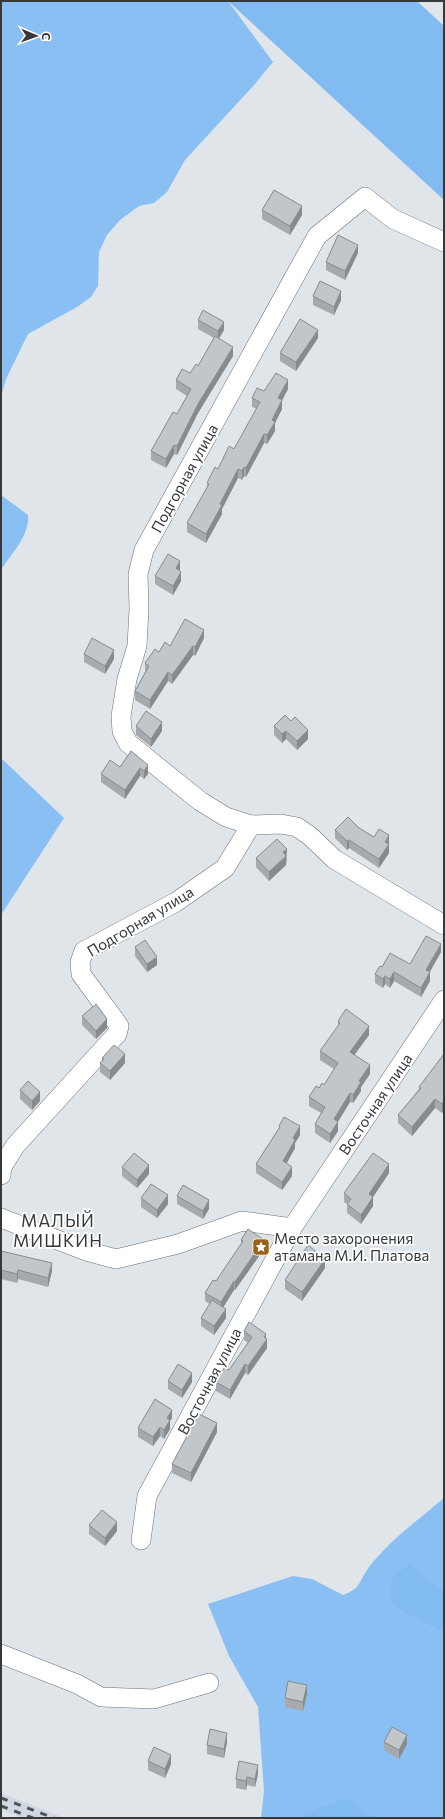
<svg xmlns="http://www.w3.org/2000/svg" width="445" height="1819" viewBox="0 0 445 1819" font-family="Commissioner,sans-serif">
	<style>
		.built { fill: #cfd8e3 }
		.green { fill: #8abff4 }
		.forest { fill: #82baf2 }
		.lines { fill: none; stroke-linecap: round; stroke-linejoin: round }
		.minor-casing { stroke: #6d7175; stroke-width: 20 }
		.minor { stroke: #fff; stroke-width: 19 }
		.rail { stroke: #4f5254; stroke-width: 3; stroke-dasharray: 7 7; stroke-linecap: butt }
		.wall { fill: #a6aaae }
		.shaded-wall { fill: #878b8d }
		.building { fill: #c1c6ca; stroke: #878b8d }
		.labels { text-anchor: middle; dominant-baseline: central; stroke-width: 3.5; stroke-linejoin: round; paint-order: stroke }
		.street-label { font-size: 15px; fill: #36383a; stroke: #fff }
		.poi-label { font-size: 15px; fill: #36383a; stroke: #fff; text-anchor: start }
		.quarter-label { font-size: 17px; letter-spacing: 1px; fill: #36383a; stroke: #fff }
	</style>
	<rect width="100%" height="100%" fill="#e0e5ea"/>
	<path class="built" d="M1 1793 65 1818H22L1 1810Z"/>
	<g class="green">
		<path d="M1 1H228L273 62 255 84 185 160 167 192 154 203 139 206 120 220 107 235 99 252 98 286 91 297 77 307 28 334 6 379 1 397Z"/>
		<path d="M1 495 28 515C30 535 12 553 1 570Z"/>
		<path d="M1 758 64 818 1 915Z"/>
		<path d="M444 1498V1818H261L264 1791 258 1707 229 1656 208 1604 293 1576 312 1579 343 1595C362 1588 358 1582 369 1567 390 1540 418 1520 444 1498Z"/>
	</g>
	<g class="forest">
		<path d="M228 1H417L444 26V200Z"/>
		<path d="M411 1564 429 1582 444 1591V1631C434 1628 397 1610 393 1602 388 1593 392 1583 394 1574Z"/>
		<path d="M343 1800H350L364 1812 380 1818H301L305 1813Z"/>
	</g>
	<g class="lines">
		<defs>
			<g id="minor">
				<path d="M444 242 393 219 365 197 317 236 144 550 138 574 139 609 137 646 127 679 121 716 122 731 128 743 200 801 226 817 251 825 281 824 297 827 310 836 334 859 444 925"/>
				<path d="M1 1175 2 1167 15 1146 117 1034 119 1026 114 1019 81 974 80 962 84 951 176 902 225 868 251 825"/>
				<path d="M1 1218 86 1251 116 1259 178 1244 242 1221 292 1228"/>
				<path d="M141 1540 147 1496 292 1228 444 1000"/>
				<path d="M1 1654 77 1684 101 1697 154 1699 209 1683"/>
			</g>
		</defs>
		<use href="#minor" class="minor-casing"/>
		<use href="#minor" class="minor"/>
		<g class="rail">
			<path d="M1 1798 54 1818"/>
			<path d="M1 1806 33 1818"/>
		</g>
	</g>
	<g class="wall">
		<path d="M262 210 302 215 290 235 262 219Z"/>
		<path d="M358 253 345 280 326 270V262Z"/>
		<path d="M313 296 341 300 334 315 313 305Z"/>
		<path d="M198 320 224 330 219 338 233 356 198 413 177 455 174 454 166 468 151 460V451L177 414 187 396 176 389V380L190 373 198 366 214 338 198 329Z"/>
		<path d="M318 338 296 371 280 361V353Z"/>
		<path d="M288 389 282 401V409L275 423V431L267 444 264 443 246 477 244 476 242 480 238 478 222 509V514L206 543 187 532V523L207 488V483L218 469 234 449 257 409 252 407V398L264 391Z"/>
		<path d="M180 570 181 581 173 595 155 584V576Z"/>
		<path d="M204 638 195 656 193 655 172 684 168 681 150 709 135 700V691L145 672V663L159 652 170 646Z"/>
		<path d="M84 654 114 659 105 674 84 662Z"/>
		<path d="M136 726 162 731 151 747 136 735Z"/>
		<path d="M274 726 308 739 297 750 286 739 282 743 274 735Z"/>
		<path d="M131 751 148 774 144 779 140 776 125 799 101 782V774L120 767Z"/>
		<path d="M359 828 374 837 389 844V853L379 868 349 848 347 850 335 838V830Z"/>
		<path d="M256 858H287L286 865 269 881 256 867Z"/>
		<path d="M135 947 157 965 147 972 135 956Z"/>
		<path d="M441 952 430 972V981L421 997 394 981 390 988 385 984 383 988 375 983V974L410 964Z"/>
		<path d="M82 1016 107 1028 96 1039 82 1025Z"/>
		<path d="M338 1021 369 1035 354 1055 370 1074 361 1087V1091L353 1103 350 1102 338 1122V1131L330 1143 315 1133V1124L321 1113 309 1106V1097L324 1085 334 1069 320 1060V1051L338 1027Z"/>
		<path d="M444 1054V1110L442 1113 435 1108 412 1136 398 1123V1115L419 1089V1087Z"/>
		<path d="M102 1058 125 1063 110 1080 100 1072V1063L102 1060Z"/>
		<path d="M20 1090 40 1101 32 1110 20 1099Z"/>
		<path d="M279 1126 300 1135 295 1143V1148L286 1164 292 1176 282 1190 256 1173V1164L279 1128Z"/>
		<path d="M122 1167 149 1174 137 1188 122 1176Z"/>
		<path d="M389 1173 373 1197V1206L361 1224 347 1213V1204L344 1202V1193Z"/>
		<path d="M177 1196 209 1209 203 1219 177 1204Z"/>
		<path d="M141 1198 168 1204 157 1218 141 1207Z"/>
		<path d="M241 1240 264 1249 235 1290H234L223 1307 226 1318 214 1335 201 1326V1318L210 1304 205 1301V1293L216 1281 241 1245Z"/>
		<path d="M1 1251 52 1271 48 1287 18 1279 17 1283 1 1279Z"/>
		<path d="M325 1268 302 1301 285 1289V1280Z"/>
		<path d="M244 1331 266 1338 267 1348 248 1375 245 1373 230 1399 216 1391V1382L229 1370 248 1343 244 1340Z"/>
		<path d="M168 1381 192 1382 182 1398 168 1389Z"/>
		<path d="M172 1418 170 1421V1429L164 1439 160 1436 153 1446 138 1437V1428Z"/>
		<path d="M217 1432 191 1482 172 1473V1464Z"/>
		<path d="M89 1525 117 1531 105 1546 89 1534Z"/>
		<path d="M307 1694 303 1711 285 1707V1698Z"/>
		<path d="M227 1742 224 1758 207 1754V1745Z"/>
		<path d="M384 1742 407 1744 399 1759 384 1750Z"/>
		<path d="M148 1761 171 1764 165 1778 148 1770Z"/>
		<path d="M258 1774 255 1787 247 1785 246 1790 236 1788V1779Z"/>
	</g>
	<g class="shaded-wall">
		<path d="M302 206V215L290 235V226Z"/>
		<path d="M358 245V253L345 280V271Z"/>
		<path d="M341 291V300L334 315V307Z"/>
		<path d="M224 322V330L218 340V331Z"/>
		<path d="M318 330V338L296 371V362Z"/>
		<path d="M233 347V356L198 413 177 455V446L198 404Z"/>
		<path d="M288 380V389L282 400V409L275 423V431L267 444V435L278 398Z"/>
		<path d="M264 434V443L246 477V468Z"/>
		<path d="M174 445V454L166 468V459Z"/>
		<path d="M244 467V476L242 480V471Z"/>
		<path d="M238 469V478L222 509V514L206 543V534L220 504Z"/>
		<path d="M180 561V570L176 577V568Z"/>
		<path d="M181 572V581L173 595V586Z"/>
		<path d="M204 630V638L195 656V647Z"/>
		<path d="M193 646V655L172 684V675Z"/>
		<path d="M114 650V659L105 674V666Z"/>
		<path d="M168 672V681L150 709V700Z"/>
		<path d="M162 722V731L151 747V739Z"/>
		<path d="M308 730V739L297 750V741Z"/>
		<path d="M286 731V739L282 743V734Z"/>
		<path d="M148 765V774L144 779V771Z"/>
		<path d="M140 768V776L125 799V790Z"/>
		<path d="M389 835V853L379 868V859L385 842Z"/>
		<path d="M349 840V848L347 850V841Z"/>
		<path d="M287 849 286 865 269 881V872L283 852Z"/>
		<path d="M441 944V952L426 978V970Z"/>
		<path d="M157 957V965L147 972V964Z"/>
		<path d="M394 972V981L390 988V979Z"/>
		<path d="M430 972V981L421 997V988Z"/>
		<path d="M385 976V984L383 988V979Z"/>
		<path d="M107 1019V1028L96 1039V1031Z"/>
		<path d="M369 1026V1035L350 1061V1052Z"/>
		<path d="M125 1054V1063L110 1080V1071Z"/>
		<path d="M370 1065V1074L361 1087V1091L353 1103V1095L359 1081Z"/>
		<path d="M40 1092V1101L32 1110V1101Z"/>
		<path d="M350 1093V1102L334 1128V1119Z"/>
		<path d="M435 1099V1108L412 1136V1127Z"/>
		<path d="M444 1101V1110L442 1113V1104Z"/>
		<path d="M338 1122V1131L330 1143V1134Z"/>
		<path d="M300 1126V1135L295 1143V1148L283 1170V1161L293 1138Z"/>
		<path d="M389 1164V1173L369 1203V1194Z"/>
		<path d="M149 1165V1174L137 1188V1180Z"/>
		<path d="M292 1167V1176L282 1190V1182Z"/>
		<path d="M168 1195V1204L157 1218V1210Z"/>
		<path d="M373 1197V1206L361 1224V1215Z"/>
		<path d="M209 1200V1209L203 1219V1211Z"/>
		<path d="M264 1240V1249L235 1290V1282Z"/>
		<path d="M325 1259V1268L302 1301V1292Z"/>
		<path d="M52 1263V1271L48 1287V1278Z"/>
		<path d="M18 1270V1279L17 1283V1274Z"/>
		<path d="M234 1281V1290L221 1311V1302Z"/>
		<path d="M226 1309V1318L214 1335V1326Z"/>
		<path d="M266 1334V1340L267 1339V1348L248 1375V1366Z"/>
		<path d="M245 1364V1373L230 1399V1390Z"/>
		<path d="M192 1373V1382L182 1398V1390Z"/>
		<path d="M172 1410V1418L170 1421V1429L164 1439V1430L167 1418Z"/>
		<path d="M217 1423V1432L191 1482V1473Z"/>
		<path d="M160 1427V1436L153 1446V1437Z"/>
		<path d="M117 1522V1531L105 1546V1538Z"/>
		<path d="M307 1685V1694L303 1711V1702Z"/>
		<path d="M227 1733V1742L224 1758V1749Z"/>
		<path d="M407 1735V1744L399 1759V1750Z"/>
		<path d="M171 1755V1764L165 1778V1769Z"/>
		<path d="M258 1765V1774L255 1787V1779Z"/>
		<path d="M247 1777V1785L246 1790V1781Z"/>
	</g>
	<g class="building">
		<path d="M274 190 302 206 290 226 262 210Z"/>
		<path d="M338 235 358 245 345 271 326 262Z"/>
		<path d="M320 281 341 291 334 307 313 296Z"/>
		<path d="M203 310 224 322 218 331 198 320Z"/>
		<path d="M300 319 318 330 296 362 280 353Z"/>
		<path d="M215 336 233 347 198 404 177 446 174 445 166 459 151 451 173 412 177 414 191 389 176 380 182 369 190 373 196 364 198 366Z"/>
		<path d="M276 373 288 380 278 398 282 400 272 420 275 422 267 435 264 434 246 468 244 467 242 471 238 469 220 504 222 505 206 534 187 523 209 484 207 483 215 467 218 469 229 446 234 449 260 402 252 398 257 388 264 391Z"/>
		<path d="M168 554 180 561 176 568 181 572 173 586 155 576Z"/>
		<path d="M185 619 204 630 195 647 193 646 172 675 168 672 150 700 135 691 149 666 145 663 155 649 159 652 165 642 170 646Z"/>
		<path d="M92 638 114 650 105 666 84 654Z"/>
		<path d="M146 711 162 722 151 739 136 726Z"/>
		<path d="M285 715 291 721 295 717 308 730 297 741 286 731 282 734 274 726Z"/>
		<path d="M131 751 148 765 144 771 140 768 125 790 101 774 110 760 120 767Z"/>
		<path d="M348 817 359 828 374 837 379 829 389 835 385 842 389 844 379 859 349 840 347 841 335 830Z"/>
		<path d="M277 839 287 849 283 852 286 856 269 872 256 858Z"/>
		<path d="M426 936 441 944 426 970 430 972 421 988 394 972 390 979 385 976 383 979 375 974 380 966 382 967 390 953 410 964Z"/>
		<path d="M145 940 157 957 147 964 135 947Z"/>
		<path d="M96 1004 107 1019 96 1031 82 1016Z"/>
		<path d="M346 1009 369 1026 350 1052 370 1065 359 1081 361 1082 353 1095 350 1093 334 1119 338 1122 330 1134 315 1124 325 1107 309 1097 316 1086 319 1088 322 1083 324 1085 338 1063 320 1051 340 1023 338 1021Z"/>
		<path d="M114 1045 125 1054 110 1071 100 1063 104 1059 102 1058Z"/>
		<path d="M444 1054V1101L442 1104 435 1099 412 1127 398 1115 421 1088 419 1087Z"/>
		<path d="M28 1081 40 1092 32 1101 20 1090Z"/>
		<path d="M284 1117 300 1126 293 1138 295 1140 283 1161 292 1167 282 1182 256 1164 280 1127 279 1126Z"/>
		<path d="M134 1153 149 1165 137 1180 122 1167Z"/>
		<path d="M373 1153 389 1164 369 1194 373 1197 361 1215 347 1204 351 1199 344 1193Z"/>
		<path d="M151 1184 168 1195 157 1210 141 1198Z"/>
		<path d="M183 1185 209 1200 203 1211 177 1196Z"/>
		<path d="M248 1229 264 1240 235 1282 234 1281 221 1302 205 1293 213 1280 216 1281 243 1241 241 1240Z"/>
		<path d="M308 1245 325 1259 302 1292 285 1280Z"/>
		<path d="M1 1251 52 1263 48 1278 18 1270 17 1274 1 1270Z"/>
		<path d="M212 1300 226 1309 214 1326 201 1318Z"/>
		<path d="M249 1322 266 1334 264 1337 267 1339 248 1366 245 1364 230 1390 216 1382 224 1368 229 1370 252 1337 244 1331Z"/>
		<path d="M178 1364 192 1373 182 1390 168 1381Z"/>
		<path d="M155 1399 172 1410 167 1418 170 1420 164 1430 160 1427 153 1437 138 1428Z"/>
		<path d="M199 1414 217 1423 191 1473 172 1464Z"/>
		<path d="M102 1510 117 1522 105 1538 89 1525Z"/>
		<path d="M288 1681 307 1685 303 1702 285 1698Z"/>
		<path d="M392 1727 407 1735 399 1750 384 1742Z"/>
		<path d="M210 1729 227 1733 224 1749 207 1745Z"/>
		<path d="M154 1747 171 1755 165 1769 148 1761Z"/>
		<path d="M239 1761 258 1765 255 1779 247 1777 246 1781 236 1779Z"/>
	</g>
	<defs>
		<symbol id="sight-square" viewBox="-11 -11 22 22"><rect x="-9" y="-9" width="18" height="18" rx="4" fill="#98621a" stroke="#fff"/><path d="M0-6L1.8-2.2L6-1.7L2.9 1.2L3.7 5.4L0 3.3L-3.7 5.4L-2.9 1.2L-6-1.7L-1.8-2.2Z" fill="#fff"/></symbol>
	</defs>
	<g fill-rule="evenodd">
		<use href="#sight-square" x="251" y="1237" width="20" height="20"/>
	</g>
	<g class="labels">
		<g class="street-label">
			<text transform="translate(184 478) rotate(-61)">Подгорная улица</text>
			<text transform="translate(140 921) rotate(-31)">Подгорная улица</text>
			<text transform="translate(375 1104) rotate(-56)">Восточная улица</text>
			<text transform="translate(209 1381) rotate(-62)">Восточная улица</text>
		</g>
		<g class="poi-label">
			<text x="274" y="1238">Место захоронения<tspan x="274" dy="17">атамана М.И. Платова</tspan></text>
		</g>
		<g class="quarter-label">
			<text x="58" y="1220">МАЛЫЙ<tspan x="58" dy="20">МИШКИН</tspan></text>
		</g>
	</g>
	<rect width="445" height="1819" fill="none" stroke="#36383a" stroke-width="4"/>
	<g transform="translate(36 36) rotate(92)" stroke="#ffffff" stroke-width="3" paint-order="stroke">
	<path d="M0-3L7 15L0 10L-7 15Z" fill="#36383a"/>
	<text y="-6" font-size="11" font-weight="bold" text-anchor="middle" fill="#36383a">С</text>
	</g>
</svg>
